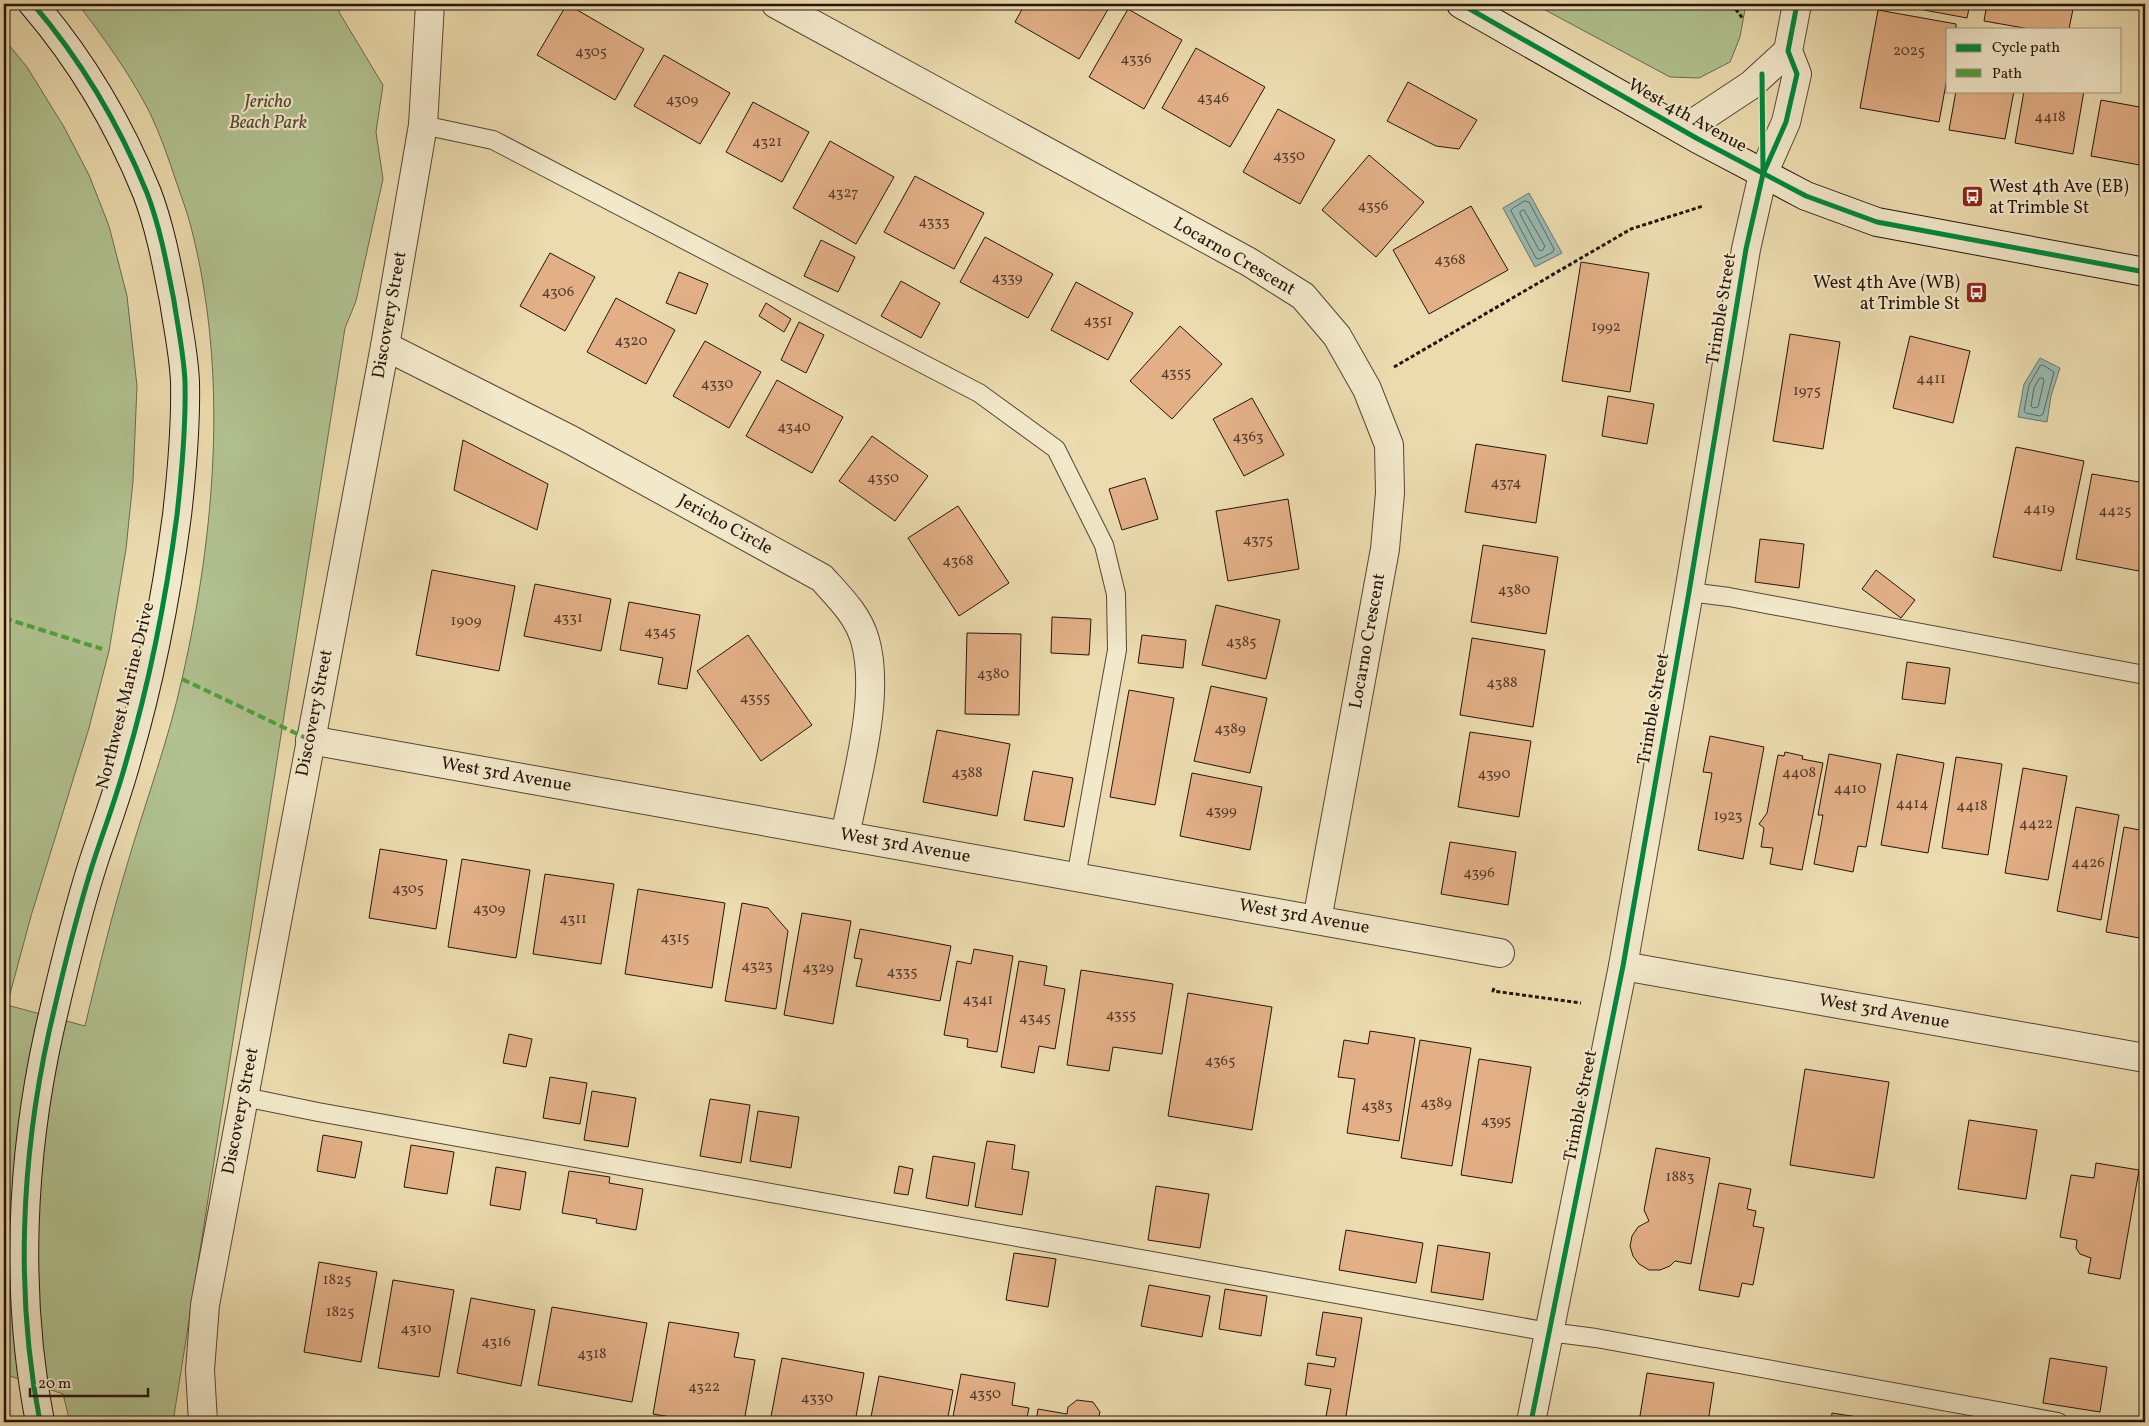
<svg xmlns="http://www.w3.org/2000/svg" width="2149" height="1426" viewBox="0 0 2149 1426" font-family="Vollkorn,serif">
	<style>
		.green { fill: #b1c190; stroke: #6c6b4e }
		.water { fill: #99bab1; stroke: #6b786f }
		.lines { fill: none; stroke-linecap: round; stroke-linejoin: round }
		.shore { stroke: #60685e; stroke-width: 1 }
		.building { fill: #e2af86; stroke: #26150b }
		.lane-casing { stroke: #574634; stroke-width: 20 }
		.street-casing { stroke: #574634; stroke-width: 30 }
		.secondary-casing { stroke: #26150b; stroke-width: 30 }
		.path { stroke: #26150b; stroke-width: 3; stroke-dasharray: 4 2.5; stroke-linecap: butt }
		.lane { stroke: #f2e8ca; stroke-width: 18 }
		.street { stroke: #f2e8ca; stroke-width: 28 }
		.secondary { stroke: #f2e8ca; stroke-width: 28 }
		.quiet { stroke: #50a03e; stroke-width: 4; stroke-dasharray: 8 4; stroke-linecap: butt }
		.cycleway-casing { stroke: #f2e8ca; stroke-width: 8 }
		.cycleway { stroke: #00873e; stroke-width: 5 }
		.labels { text-anchor: middle; dominant-baseline: central; stroke-width: 4.5; stroke-linejoin: round; paint-order: stroke }
		.number-label { font-size: 15px; fill: #553c2a }
		.park-label { font-size: 18px; font-style: italic; fill: #504933; stroke: #f2e8ca }
		.street-label { font-size: 18px; fill: #26150b; stroke: #f2e8ca }
		.poi-label { font-size: 18px; fill: #26150b; stroke: #f2e8ca; text-anchor: start }
	</style>
	<rect width="100%" height="100%" fill="#ebdbae"/>
	<filter id="stains"><feTurbulence type="fractalNoise" baseFrequency=".004" numOctaves="4"/><feColorMatrix values="0 0 0 0 .2 0 0 0 0 .09 0 0 0 0 .02 0 0 0 .5 -.17"/></filter>
	<radialGradient id="worn" r=".72"><stop offset=".6" stop-color="#630" stop-opacity="0"/><stop offset="1" stop-color="#630" stop-opacity=".3"/></radialGradient>
	<g class="green">
		<path d="M78 4H340L339 12 383 85 376 132 383 179 356 301 345 328 173 1422H70L63 1394 4 1374V39L27 67 64 127 89 175 109 226 127 296 137 386 133 481 126 549 109 651 89 728 31 916 7 1005 85 1026C98 972 111 918 127 865 145 803 168 742 182 679 215 533 229 374 191 227 187 211 181 196 176 181 168 157 160 134 149 111 129 73 104 38 78 4Z"/>
		<path d="M1534 4H1746L1740 37 1730 62 1699 78 1670 77Z"/>
	</g>
	<g class="water">
		<path d="M1529 193 1562 253 1535 267 1503 208Z"/>
		<path d="M2040 358 2060 368 2051 396 2047 422 2018 417 2024 384Z"/>
	</g>
	<g class="lines">
		<g class="shore">
			<path d="M1525 201 1529 202 1554 249 1553 252 1539 259 1536 258 1511 211 1512 209Z"/>
			<path d="M1524 210 1545 246 1542 251 1539 250 1520 214V212Z"/>
			<path d="M2043 365 2054 372 2043 414 2040 416 2026 413 2024 411 2029 385 2040 366Z"/>
			<path d="M2040 378H2043L2044 381 2038 407 2033 408 2031 406 2034 388Z"/>
		</g>
	</g>
	<g class="building">
		<path d="M567 4 644 49 615 100 537 55Z"/>
		<path d="M1025 4H1106L1110 6 1079 59 1015 22Z"/>
		<path d="M1926 4H1970L1967 18 1924 10Z"/>
		<path d="M1987 4H2074L2069 29H2030L1984 21Z"/>
		<path d="M1128 9 1182 40 1144 109 1089 77Z"/>
		<path d="M1878 10 1956 24V29H1948V73L1939 122 1860 108Z"/>
		<path d="M1196 48 1265 87 1230 147 1162 108Z"/>
		<path d="M664 55 730 93 700 144 634 106Z"/>
		<path d="M1408 82 1477 120 1459 149 1436 146 1387 121Z"/>
		<path d="M1956 91H2014L2005 139 1949 130Z"/>
		<path d="M2024 91H2084L2073 154 2015 143Z"/>
		<path d="M2101 100 2145 108V166L2091 156Z"/>
		<path d="M753 102 809 132 782 182 726 152Z"/>
		<path d="M1278 109 1335 140 1300 204 1243 172Z"/>
		<path d="M830 141 894 177 856 244 793 208Z"/>
		<path d="M1369 155 1424 202 1376 257 1322 210Z"/>
		<path d="M915 176 984 213 954 269 884 232Z"/>
		<path d="M1471 206 1508 270 1429 314 1393 250Z"/>
		<path d="M985 237 1053 274 1028 318 960 282Z"/>
		<path d="M821 240 855 257 838 292 804 276Z"/>
		<path d="M550 253 595 277 565 331 520 306Z"/>
		<path d="M1581 262 1649 273 1630 392 1562 381Z"/>
		<path d="M679 272 708 284 696 314 666 303Z"/>
		<path d="M901 281 940 303 921 338 881 316Z"/>
		<path d="M1076 282 1133 313 1108 360 1051 330Z"/>
		<path d="M616 298 675 330 646 384 587 352Z"/>
		<path d="M766 303 791 319 784 332 759 316Z"/>
		<path d="M799 322 824 335 806 373 781 360Z"/>
		<path d="M1180 326 1222 364 1172 419 1130 381Z"/>
		<path d="M1790 334 1840 342 1823 449 1773 441Z"/>
		<path d="M1910 336 1970 351 1953 423 1893 408Z"/>
		<path d="M705 341 761 372 729 428 673 396Z"/>
		<path d="M777 380 843 417 812 473 746 436Z"/>
		<path d="M1608 396 1654 404 1647 444 1602 436Z"/>
		<path d="M1252 398 1284 455 1244 476 1213 419Z"/>
		<path d="M872 436 928 476 895 521 839 481Z"/>
		<path d="M463 440 548 484 537 530 454 490Z"/>
		<path d="M1476 444 1546 455 1536 523 1465 512Z"/>
		<path d="M2016 447 2084 461 2061 571 1993 557Z"/>
		<path d="M2092 474 2145 483V539L2139 571 2076 559Z"/>
		<path d="M1145 478 1158 519 1122 530 1109 489Z"/>
		<path d="M1288 499 1299 569 1228 581 1216 511Z"/>
		<path d="M958 506 1009 583 959 616 908 538Z"/>
		<path d="M1760 539 1804 544 1799 588 1755 582Z"/>
		<path d="M1483 545 1558 557 1546 634 1471 622Z"/>
		<path d="M432 570 515 586 499 671 416 655Z"/>
		<path d="M1876 570 1915 600 1901 618 1862 589Z"/>
		<path d="M535 584 611 599 601 651 524 636Z"/>
		<path d="M629 602 700 615 687 689 658 684 663 658 620 650Z"/>
		<path d="M1216 605 1280 620 1266 679 1202 665Z"/>
		<path d="M1052 617 1091 619 1089 655 1051 653Z"/>
		<path d="M967 633 1021 634 1019 715 965 714Z"/>
		<path d="M748 635 812 725 761 761 697 671Z"/>
		<path d="M1142 635 1186 640 1183 668 1138 663Z"/>
		<path d="M1472 638 1545 650 1533 727 1460 715Z"/>
		<path d="M1907 662 1950 668 1945 704 1902 699Z"/>
		<path d="M1211 686 1267 698 1250 773 1194 761Z"/>
		<path d="M1129 690 1174 698 1155 805 1110 797Z"/>
		<path d="M937 730 1010 744 997 816 923 802Z"/>
		<path d="M1470 732 1531 741 1519 817 1458 807Z"/>
		<path d="M1710 736 1764 747 1743 859 1698 850 1712 773 1703 772Z"/>
		<path d="M1785 752 1803 756 1802 759 1823 763 1802 870 1770 864 1773 848 1761 847 1764 828 1759 824 1767 813 1778 755 1784 756Z"/>
		<path d="M1829 754 1881 764 1866 847 1858 846 1853 872 1814 864 1823 815H1818Z"/>
		<path d="M1897 754 1944 763 1928 853 1881 845Z"/>
		<path d="M1956 757 2002 764 1988 855 1942 848Z"/>
		<path d="M2023 768 2067 776 2048 880 2005 873Z"/>
		<path d="M1033 771 1073 778 1064 827 1024 820Z"/>
		<path d="M1192 773 1262 787 1250 850 1180 836Z"/>
		<path d="M2076 807 2119 815 2101 920 2057 911Z"/>
		<path d="M2124 827 2145 831V939L2106 932Z"/>
		<path d="M1450 842 1516 852 1508 905 1441 894Z"/>
		<path d="M380 849 447 860 436 929 369 918Z"/>
		<path d="M462 859 530 870 516 958 448 947Z"/>
		<path d="M545 874 614 884 601 964 533 954Z"/>
		<path d="M638 889 725 903 712 988 625 974Z"/>
		<path d="M742 903 768 908 788 931 776 1009 725 1001Z"/>
		<path d="M802 913 851 921 833 1024 784 1015Z"/>
		<path d="M860 929 951 946 940 1001 856 986 862 959 854 958Z"/>
		<path d="M974 949 1013 956 997 1052 967 1047 968 1039 944 1035 957 961 971 964Z"/>
		<path d="M1019 961 1047 966 1044 985 1065 989 1055 1049 1039 1046 1034 1073 1001 1067Z"/>
		<path d="M1081 970 1173 984 1162 1054 1113 1047 1109 1071 1067 1065Z"/>
		<path d="M1188 993 1272 1007 1252 1130 1168 1116Z"/>
		<path d="M1370 1031 1415 1038 1399 1141 1347 1133 1355 1079 1338 1077 1344 1040 1368 1044Z"/>
		<path d="M509 1034 532 1039 526 1067 503 1063Z"/>
		<path d="M1420 1040 1471 1048 1452 1166 1401 1158Z"/>
		<path d="M1479 1059 1531 1067 1512 1183 1461 1175Z"/>
		<path d="M1805 1069 1889 1082 1874 1178 1790 1165Z"/>
		<path d="M550 1077 587 1083 580 1124 543 1118Z"/>
		<path d="M592 1091 636 1098 628 1147 584 1140Z"/>
		<path d="M710 1099 750 1105 741 1163 700 1156Z"/>
		<path d="M758 1111 799 1117 791 1168 750 1161Z"/>
		<path d="M1969 1120 2037 1130 2026 1199 1958 1189Z"/>
		<path d="M323 1135 362 1142 355 1178 317 1171Z"/>
		<path d="M987 1141 1015 1145 1012 1169 1029 1172 1022 1215 975 1207Z"/>
		<path d="M411 1145 454 1152 447 1194 404 1187Z"/>
		<path d="M1656 1148 1710 1158 1691 1264 1675 1261 1670 1266 1660 1270H1649L1639 1264 1633 1256 1630 1246 1632 1236 1638 1227 1649 1221 1644 1210Z"/>
		<path d="M933 1156 975 1163 968 1206 926 1198Z"/>
		<path d="M2096 1163 2139 1170 2120 1279 2088 1273 2091 1258 2080 1254 2076 1248 2077 1240 2060 1237 2071 1175 2094 1178Z"/>
		<path d="M899 1166 913 1169 908 1195 894 1193Z"/>
		<path d="M496 1167 526 1172 520 1210 490 1205Z"/>
		<path d="M569 1171 610 1177 609 1183 643 1189 636 1230 596 1223 597 1219 562 1213Z"/>
		<path d="M1719 1183 1751 1189 1747 1209 1756 1211 1753 1226 1764 1228 1753 1285 1742 1283 1739 1297 1699 1290Z"/>
		<path d="M1156 1186 1209 1194 1200 1248 1148 1240Z"/>
		<path d="M1346 1230 1423 1243 1416 1283 1339 1270Z"/>
		<path d="M1438 1245 1490 1253 1483 1300 1431 1292Z"/>
		<path d="M1014 1253 1056 1259 1048 1307 1006 1300Z"/>
		<path d="M319 1262 377 1272 361 1362 304 1352Z"/>
		<path d="M393 1280 454 1290 439 1377 378 1368Z"/>
		<path d="M1149 1285 1210 1296 1202 1337 1141 1326Z"/>
		<path d="M1225 1289 1267 1296 1261 1336 1219 1329Z"/>
		<path d="M471 1298 535 1310 521 1386 457 1373Z"/>
		<path d="M552 1307 647 1323 632 1402 538 1385Z"/>
		<path d="M1323 1312 1362 1318 1345 1422H1325L1331 1389 1305 1385 1308 1363 1334 1367 1336 1358 1316 1355Z"/>
		<path d="M669 1322 739 1333 734 1357 755 1360 744 1422H700L653 1414Z"/>
		<path d="M782 1358 864 1373 855 1422H770Z"/>
		<path d="M2050 1358 2107 1367 2100 1412 2043 1403Z"/>
		<path d="M1647 1373 1714 1383 1708 1422H1639Z"/>
		<path d="M961 1374 1015 1383 1012 1405 1029 1408 1026 1422H952Z"/>
		<path d="M879 1376 953 1390 947 1422H870Z"/>
		<path d="M1077 1400 1093 1402 1100 1412 1098 1419 1106 1420 1105 1422H1036L1038 1409 1067 1414 1068 1407Z"/>
		<path d="M1832 1413 1883 1421V1422H1831Z"/>
	</g>
	<g class="lines">
		<defs>
			<g id="lane">
				<path d="M423 125 493 140 979 393 1056 449 1104 545 1116 594 1117 650 1076 877"/>
				<path d="M1689 592 1729 597 2145 675"/>
				<path d="M244 1097 318 1112 1549 1332 1596 1338 2058 1422"/>
			</g>
			<g id="street">
				<path d="M776 4 1249 262 1303 296 1337 336 1367 389 1389 445 1390 493 1385 549 1317 920"/>
				<path d="M1683 130 1751 85 1788 51"/>
				<path d="M385 346 571 440 822 578C839 597 858 615 865 640 881 696 856 779 845 836"/>
				<path d="M310 740 1500 953"/>
				<path d="M1623 966 2145 1058"/>
				<path d="M203 1422 200 1370 205 1305 385 346 423 125 430 4"/>
				<path d="M1531 1422 1623 966 1689 592 1746 249 1763 174 1786 122 1797 74 1788 51 1797 4"/>
			</g>
			<g id="secondary">
				<path d="M33 4C81 60 119 124 147 193 160 227 167 265 174 301 178 328 184 355 185 382 186 426 182 471 177 515 166 598 150 681 126 762 117 795 105 827 94 860 76 916 62 975 49 1032 21 1159 15 1294 40 1422"/>
				<path d="M1461 4 1698 139 1806 196 1877 222 2145 272"/>
			</g>
		</defs>
		<use href="#lane" class="lane-casing"/>
		<use href="#street" class="street-casing"/>
		<use href="#secondary" class="secondary-casing"/>
		<g class="path">
			<path d="M1732 4 1743 19"/>
			<path d="M1394 367 1631 229 1703 206"/>
			<path d="M1494 988 1493 991 1581 1003"/>
		</g>
		<use href="#lane" class="lane"/>
		<use href="#street" class="street"/>
		<use href="#secondary" class="secondary"/>
		<g class="quiet">
			<path d="M4 618 102 649"/>
			<path d="M182 679 310 740"/>
		</g>
		<defs>
			<g id="cycleway">
				<path d="M33 4C81 60 119 124 147 193 160 227 167 265 174 301 178 328 184 355 185 382 186 426 182 471 177 515 166 598 150 681 126 762 117 795 105 827 94 860 76 916 62 975 49 1032 21 1159 15 1294 40 1422"/>
				<path d="M1461 4 1698 139 1806 196 1877 222 2145 272"/>
				<path d="M1762 74 1763 169"/>
				<path d="M1531 1422 1623 966 1689 592 1746 249 1763 174 1786 122 1797 74 1788 51 1797 4"/>
			</g>
		</defs>
		<use href="#cycleway" class="cycleway-casing"/>
		<use href="#cycleway" class="cycleway"/>
	</g>
	<defs>
		<symbol id="bus-square" viewBox="-11 -11 22 22"><rect x="-9" y="-9" width="18" height="18" rx="4" fill="#8f2418" stroke="#f2e8ca"/><path d="M-5-6H5V4H4V6H2V4H-2V6H-4V4H-5ZM-3.5-4V0h7V-4ZM-3.5 1.2v1.5H-2V1.2ZM2 1.2v1.5H3.5V1.2Z" fill="#fff"/></symbol>
	</defs>
	<g fill-rule="evenodd">
		<use href="#bus-square" x="1960" y="184" width="25" height="25"/>
		<use href="#bus-square" x="1964" y="280" width="25" height="25"/>
	</g>
	<g class="labels">
		<g class="number-label">
			<text x="1909" y="51">2025</text>
			<text x="591" y="52">4305</text>
			<text x="1136" y="59">4336</text>
			<text x="1213" y="98">4346</text>
			<text x="682" y="100">4309</text>
			<text x="2050" y="117">4418</text>
			<text x="767" y="142">4321</text>
			<text x="1289" y="156">4350</text>
			<text x="843" y="193">4327</text>
			<text x="1373" y="206">4356</text>
			<text x="934" y="222">4333</text>
			<text x="1450" y="260">4368</text>
			<text x="1007" y="278">4339</text>
			<text x="558" y="292">4306</text>
			<text x="1098" y="321">4351</text>
			<text x="1606" y="327">1992</text>
			<text x="631" y="341">4320</text>
			<text x="1176" y="373">4355</text>
			<text x="1931" y="379">4411</text>
			<text x="717" y="384">4330</text>
			<text x="1807" y="391">1975</text>
			<text x="794" y="427">4340</text>
			<text x="1248" y="437">4363</text>
			<text x="883" y="478">4350</text>
			<text x="1506" y="483">4374</text>
			<text x="2039" y="509">4419</text>
			<text x="2115" y="511">4425</text>
			<text x="1258" y="540">4375</text>
			<text x="958" y="561">4368</text>
			<text x="1514" y="590">4380</text>
			<text x="568" y="618">4331</text>
			<text x="466" y="621">1909</text>
			<text x="660" y="632">4345</text>
			<text x="1241" y="642">4385</text>
			<text x="993" y="674">4380</text>
			<text x="1502" y="683">4388</text>
			<text x="755" y="698">4355</text>
			<text x="1230" y="729">4389</text>
			<text x="967" y="773">4388</text>
			<text x="1799" y="773">4408</text>
			<text x="1494" y="774">4390</text>
			<text x="1850" y="789">4410</text>
			<text x="1912" y="804">4414</text>
			<text x="1972" y="806">4418</text>
			<text x="1221" y="811">4399</text>
			<text x="1728" y="816">1923</text>
			<text x="2036" y="824">4422</text>
			<text x="2088" y="863">4426</text>
			<text x="1479" y="873">4396</text>
			<text x="408" y="889">4305</text>
			<text x="489" y="909">4309</text>
			<text x="573" y="919">4311</text>
			<text x="675" y="938">4315</text>
			<text x="757" y="966">4323</text>
			<text x="818" y="968">4329</text>
			<text x="902" y="972">4335</text>
			<text x="978" y="1000">4341</text>
			<text x="1121" y="1015">4355</text>
			<text x="1035" y="1018">4345</text>
			<text x="1220" y="1061">4365</text>
			<text x="1436" y="1103">4389</text>
			<text x="1377" y="1106">4383</text>
			<text x="1496" y="1121">4395</text>
			<text x="1680" y="1177">1883</text>
			<text x="337" y="1280">1825</text>
			<text x="340" y="1312">1825</text>
			<text x="416" y="1329">4310</text>
			<text x="496" y="1342">4316</text>
			<text x="592" y="1354">4318</text>
			<text x="704" y="1387">4322</text>
			<text x="985" y="1394">4350</text>
			<text x="817" y="1398">4330</text>
		</g>
		<g class="park-label">
			<text x="268" y="102">Jericho<tspan x="268" dy="21">Beach Park</tspan></text>
		</g>
		<g class="street-label">
			<text transform="translate(1687 116) rotate(29)">West 4th Avenue</text>
			<text transform="translate(1234 257) rotate(30)">Locarno Crescent</text>
			<text transform="translate(1722 309) rotate(-81)">Trimble Street</text>
			<text transform="translate(390 315) rotate(-80)">Discovery Street</text>
			<text transform="translate(725 525) rotate(29)">Jericho Circle</text>
			<text transform="translate(1368 641) rotate(-80)">Locarno Crescent</text>
			<text transform="translate(126 696) rotate(-76)">Northwest Marine Drive</text>
			<text transform="translate(1654 709) rotate(-80)">Trimble Street</text>
			<text transform="translate(315 713) rotate(-79)">Discovery Street</text>
			<text transform="translate(506 775) rotate(10)">West 3rd Avenue</text>
			<text transform="translate(905 846) rotate(10)">West 3rd Avenue</text>
			<text transform="translate(1304 917) rotate(10)">West 3rd Avenue</text>
			<text transform="translate(1884 1012) rotate(10)">West 3rd Avenue</text>
			<text transform="translate(1581 1106) rotate(-79)">Trimble Street</text>
			<text transform="translate(241 1111) rotate(-79)">Discovery Street</text>
		</g>
		<g class="poi-label">
			<text x="1989" y="187">West 4th Ave (EB)<tspan x="1989" dy="21">at Trimble St</tspan></text>
			<text x="1960" y="283" text-anchor="end">West 4th Ave (WB)<tspan x="1960" dy="21">at Trimble St</tspan></text>
		</g>
	</g>
	<rect width="2149" height="1426" fill="none" stroke="#ebdbae" stroke-width="20"/>
	<rect x="5" y="5" width="2139" height="1416" fill="none" stroke="#26150b" stroke-width="2.5"/>
	<rect x="10" y="10" width="2129" height="1406" fill="none" stroke="#26150b"/>
	<rect x="1946" y="28" width="175" height="65" fill="#f2e8ca" stroke="#a0947e"/>
	<rect x="1956" y="44" width="25" height="8" fill="#00873e" stroke="#a0947e"/>
	<text x="1992" y="52" font-size="15" fill="#26150b">Cycle path</text>
	<rect x="1956" y="69" width="25" height="8" fill="#50a03e" stroke="#a0947e"/>
	<text x="1992" y="78" font-size="15" fill="#26150b">Path</text>
	<path d="M30 1388v8h118v-8" fill="none" stroke="#26150b" stroke-width="2.5"/>
	<text x="38" y="1388" font-size="15" fill="#26150b" stroke="#f2e8ca" stroke-width="4" paint-order="stroke">20 m</text>
	<rect width="100%" height="100%" filter="url(#stains)"/>
	<rect width="100%" height="100%" fill="url(#worn)"/>
</svg>
